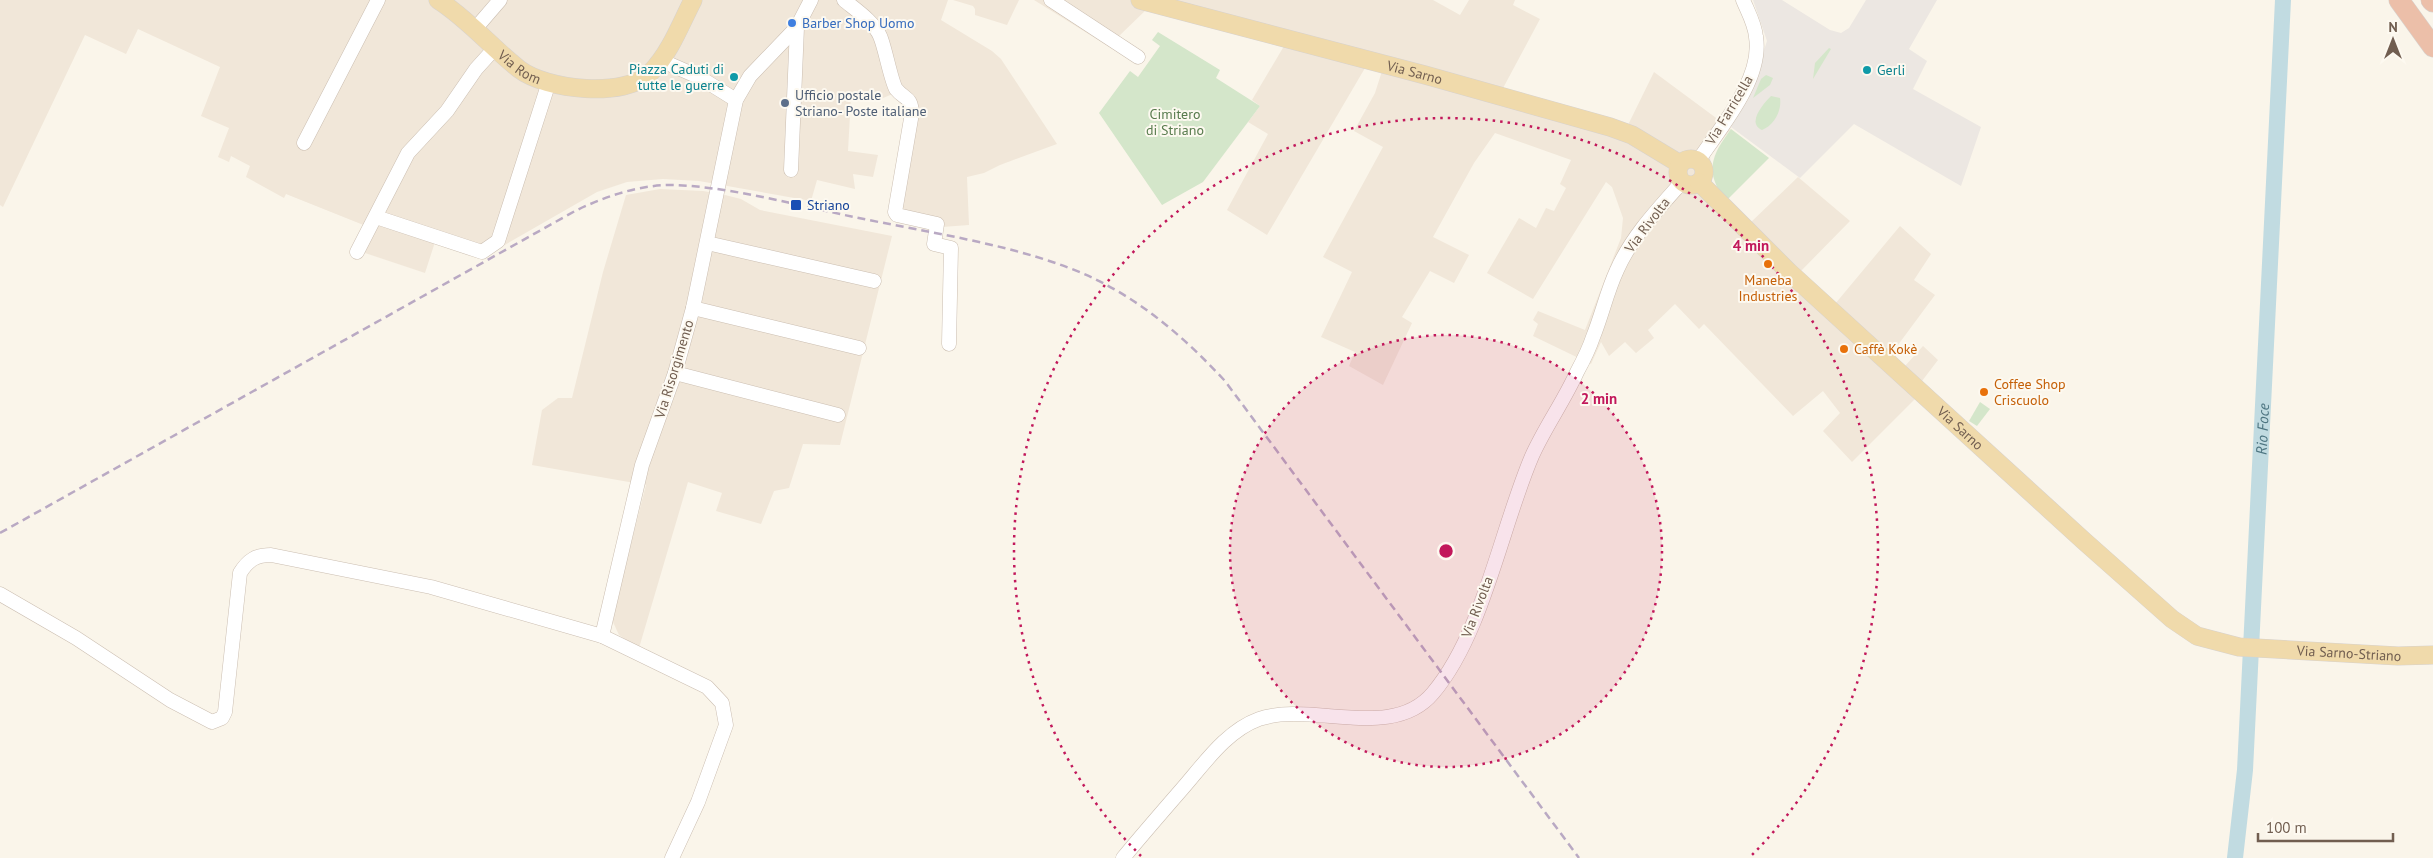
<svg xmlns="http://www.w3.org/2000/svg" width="2433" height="858" viewBox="0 0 2433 858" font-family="'PT Sans',sans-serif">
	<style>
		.residential { fill: #f1e7d9 }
		.industrial { fill: #ece7e2 }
		.green { fill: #d4e6ca }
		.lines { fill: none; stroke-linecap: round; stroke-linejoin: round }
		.river { stroke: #c1dbe1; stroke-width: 16 }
		.minor-casing { stroke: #cbbeb1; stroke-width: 15 }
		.major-casing { stroke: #d7d2ce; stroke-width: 19 }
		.highway-casing { stroke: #d7d2ce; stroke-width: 21 }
		.minor { stroke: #fff; stroke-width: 14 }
		.major { stroke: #f0daab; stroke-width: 18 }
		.highway { stroke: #ecbfa9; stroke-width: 20 }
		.rail { stroke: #b9a9c3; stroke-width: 2.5; stroke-dasharray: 8 5; stroke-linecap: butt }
		.ring { fill: none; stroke: #c2185b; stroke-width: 2.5; stroke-dasharray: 2.5 5 }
		.shop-dot { fill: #3f7fe0; stroke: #fdf9f0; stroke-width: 2 }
		.culture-dot { fill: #0f9aa8; stroke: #fdf9f0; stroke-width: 2 }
		.service-dot { fill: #5c6f8a; stroke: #fdf9f0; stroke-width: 2 }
		.transit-dot { fill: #1a4fb4; stroke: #fdf9f0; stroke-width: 2 }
		.food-dot { fill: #e8710a; stroke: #fdf9f0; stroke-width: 2 }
		.labels { text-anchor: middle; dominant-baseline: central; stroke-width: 4; stroke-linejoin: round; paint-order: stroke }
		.shop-label { font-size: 14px; fill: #366cbe; stroke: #fdf9f0; text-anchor: start }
		.street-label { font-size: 14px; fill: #715e50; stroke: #fdf9f0 }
		.culture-label { font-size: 14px; fill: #0d838f; stroke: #fdf9f0; text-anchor: end }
		.service-label { font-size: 14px; fill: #4e5e75; stroke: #fdf9f0; text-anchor: start }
		.park-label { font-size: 14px; fill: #587b4d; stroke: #fdf9f0 }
		.transit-label { font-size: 14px; fill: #164399; stroke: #fdf9f0; text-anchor: start }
		.food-label { font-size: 14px; fill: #c56008; stroke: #fdf9f0; text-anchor: start }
		.water-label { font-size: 15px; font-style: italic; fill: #4d7581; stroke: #fdf9f0 }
		.centre { fill: #c2185b; stroke: #fdf9f0; stroke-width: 2.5 }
		.ring-label { font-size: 15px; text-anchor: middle; font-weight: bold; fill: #c2185b; stroke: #fdf9f0; stroke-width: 4; stroke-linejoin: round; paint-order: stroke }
	</style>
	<rect width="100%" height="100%" fill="#faf5ea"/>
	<g class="residential">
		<path d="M0 0H948L941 20 992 51 1001 59 1057 144 1000 165 984 173 967 177 969 225 942 227 891 216 909 107 895 93 876 101 851 97 848 151 878 155 873 177 853 174 855 189 817 180 811 201 699 181 663 179 627 182 597 192 482 258 435 242 425 273 356 250 366 226 286 194 284 198 246 177 250 166 231 156 229 162 218 157 229 128 201 116 220 67 138 29 126 54 85 35 3 207 0 205Z"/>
		<path d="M953 0H1019L1007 25 975 15V9L973 6Z"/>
		<path d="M1034 0H1433L1460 15 1469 0H1515L1513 5 1540 19 1502 90 1627 127 1654 72 1731 129 1710 156 1712 184 1749 224 1798 177 1850 221 1800 272 1835 304 1900 226 1931 254 1914 280 1935 295 1892 353 1905 366 1923 346 1938 360 1922 381 1927 387 1852 462 1823 431 1840 413 1823 391 1793 416 1704 324 1699 329 1675 304 1648 330 1654 338 1636 353 1625 342 1609 356 1601 342 1591 364 1533 336 1538 324 1533 320 1538 311 1585 330 1621 238 1623 218 1612 187 1606 182 1533 299 1487 273 1519 218 1536 228 1546 208 1554 211 1566 188 1560 184 1571 160 1495 133 1474 163 1433 237 1469 255 1454 283 1430 271 1402 317 1412 323 1383 385 1349 366 1355 352 1321 337 1352 272 1323 257 1383 147 1354 131 1375 93 1382 71 1365 68 1267 235 1227 210 1268 134 1248 122 1260 106 1252 100 1284 46 1148 8 1118 37 1111 48Z"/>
		<path d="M660 189 703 191 725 195 741 199 760 210 892 236 840 445 803 444 789 488 774 491 761 524 716 511 722 493 688 482 639 648 619 635 613 622V614L646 485 532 465 542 410 558 398H572L603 272 626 195Z"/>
	</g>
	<path class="industrial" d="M1753 0H1782L1830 30 1841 33 1849 28 1866 0H1937L1909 49 1927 61 1913 89 1981 127 1961 186 1854 124 1800 178 1731 127 1748 100 1767 41Z"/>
	<g class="green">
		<path d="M1158 32 1220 70 1216 78 1260 106 1203 182 1162 205 1099 113 1130 71 1138 77 1160 46 1152 40Z"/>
		<path d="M1829 48 1831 49 1813 79 1815 63Z"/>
		<path d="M1766 75 1773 78 1770 85 1753 98 1761 79Z"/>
		<path d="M1771 96 1780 98C1782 111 1774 125 1762 130 1746 123 1764 103 1771 96Z"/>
		<path d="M1731 129 1769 158 1726 201C1704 172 1711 156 1731 129Z"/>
		<path d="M1980 402 1990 409 1977 426 1969 421Z"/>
	</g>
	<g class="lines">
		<path class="river" id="s1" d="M2235 858 2245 770 2283 0"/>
		<defs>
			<g id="minor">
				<path d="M844 0C856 10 874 22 880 36 885 47 891 81 896 89 905 100 911 96 912 113L895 212 897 215 937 224 934 244 951 248 949 344"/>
				<path d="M1051 0 1138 57"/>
				<path d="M475 29 500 0"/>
				<path d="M660 60 699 77 736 100"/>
				<path d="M304 143 378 0"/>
				<path d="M1698 161C1720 128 1763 79 1756 37 1755 24 1748 12 1743 0"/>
				<path d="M791 170 797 27"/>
				<path d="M376 217 482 252 498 241 549 82"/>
				<path d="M707 243 874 281"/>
				<path d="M357 252 408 153 447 111 476 69 495 48"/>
				<path d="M693 308 859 348"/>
				<path d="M675 373 838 415"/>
				<path d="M0 594 76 638 170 700 212 722 222 718 225 712 240 573C248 560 256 555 271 555L431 587 602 636 707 687 722 703 726 725 698 802 672 858"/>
				<path d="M602 636 642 465 675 373 693 308 736 100 750 76 797 27 811 0"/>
				<path d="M1123 858C1142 835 1162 812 1182 789 1204 764 1226 731 1259 719 1312 701 1392 742 1433 693 1483 634 1501 528 1532 456 1545 427 1564 401 1577 372 1583 361 1589 349 1593 337 1602 315 1607 291 1617 270 1632 236 1658 209 1682 182"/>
			</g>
			<g id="major">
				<path id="s2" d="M438 0C468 19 491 47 519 69 546 90 626 99 651 72 670 53 681 23 693 0"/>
				<path id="s3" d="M1140 0 1425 75 1610 127 1632 135 1680 164"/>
				<circle cx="1691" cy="172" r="13"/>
				<path id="s4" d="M1699 182 1789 272 2084 541 2172 619 2197 636 2239 647 2398 656 2433 655"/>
			</g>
			<g id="highway">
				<path d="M2399 0 2433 47"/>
				<path d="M2431 0 2433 2"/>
			</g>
		</defs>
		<use href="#minor" class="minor-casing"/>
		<use href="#major" class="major-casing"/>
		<use href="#highway" class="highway-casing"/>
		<use href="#minor" class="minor"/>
		<use href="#major" class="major"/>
		<use href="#highway" class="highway"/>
		<path class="rail" d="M0 533 575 211C606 196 641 184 676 185 736 188 796 205 854 217 930 233 1026 246 1095 279 1146 304 1187 340 1225 381L1579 858"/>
	</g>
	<circle cx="1446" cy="551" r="216" fill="#c2185b" fill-opacity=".12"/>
	<g class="ring">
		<circle cx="1446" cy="551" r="216"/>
		<path d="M1141 856A432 432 0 1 1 1751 856"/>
	</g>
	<circle class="shop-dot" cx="792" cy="23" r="5"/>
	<g class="culture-dot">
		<circle cx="1867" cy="70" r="5"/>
		<circle cx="734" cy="77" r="5"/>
	</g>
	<circle class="service-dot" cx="785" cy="103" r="5"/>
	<rect class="transit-dot" x="790" y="199" width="12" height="12" rx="2.5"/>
	<g class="food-dot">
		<circle cx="1768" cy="264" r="5"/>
		<circle cx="1844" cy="349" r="5"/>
		<circle cx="1984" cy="392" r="5"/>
	</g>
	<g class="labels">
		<g class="shop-label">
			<text x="802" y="23">Barber Shop Uomo</text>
		</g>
		<g class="street-label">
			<text stroke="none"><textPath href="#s2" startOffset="106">Via Rom</textPath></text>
			<text stroke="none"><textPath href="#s3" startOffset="284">Via Sarno</textPath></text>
			<text transform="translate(1729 110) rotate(-59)">Via Farricella</text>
			<text transform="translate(1647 225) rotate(-53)">Via Rivolta</text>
			<text transform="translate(674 369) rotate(-73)">Via Risorgimento</text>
			<text stroke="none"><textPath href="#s4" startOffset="359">Via Sarno</textPath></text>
			<text transform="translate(1477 607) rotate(-69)">Via Rivolta</text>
			<text stroke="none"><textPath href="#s4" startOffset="828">Via Sarno-Striano</textPath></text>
		</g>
		<g class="culture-label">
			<text x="724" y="69">Piazza Caduti di<tspan x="724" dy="16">tutte le guerre</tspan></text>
			<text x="1877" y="70" text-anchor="start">Gerli</text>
		</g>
		<g class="service-label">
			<text x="795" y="95">Ufficio postale<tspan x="795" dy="16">Striano- Poste italiane</tspan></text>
		</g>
		<g class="park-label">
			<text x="1175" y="114">Cimitero<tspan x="1175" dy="16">di Striano</tspan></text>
		</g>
		<g class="transit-label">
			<text x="807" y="205">Striano</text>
		</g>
		<g class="food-label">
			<text x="1768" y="280" text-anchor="middle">Maneba<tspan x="1768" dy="16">Industries</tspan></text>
			<text x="1854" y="349">Caffè Kokè</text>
			<text x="1994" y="384">Coffee Shop<tspan x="1994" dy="16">Criscuolo</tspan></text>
		</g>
		<g class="water-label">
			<text stroke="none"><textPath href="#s1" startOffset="430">Rio Foce</textPath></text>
		</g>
	</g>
	<circle cx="1446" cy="551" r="8" class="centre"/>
	<g class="ring-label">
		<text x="1751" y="251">4 min</text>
		<text x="1599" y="404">2 min</text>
	</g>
	<g transform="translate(2393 40)" stroke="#fdf9f0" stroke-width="4" paint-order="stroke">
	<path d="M0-4L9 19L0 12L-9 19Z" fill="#715e50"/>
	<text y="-8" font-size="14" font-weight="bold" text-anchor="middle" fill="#715e50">N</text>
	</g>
	<path d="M2258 833v8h135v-8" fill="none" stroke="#715e50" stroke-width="2.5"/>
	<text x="2266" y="833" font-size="15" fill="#715e50" stroke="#fdf9f0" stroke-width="4" paint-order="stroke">100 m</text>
</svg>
